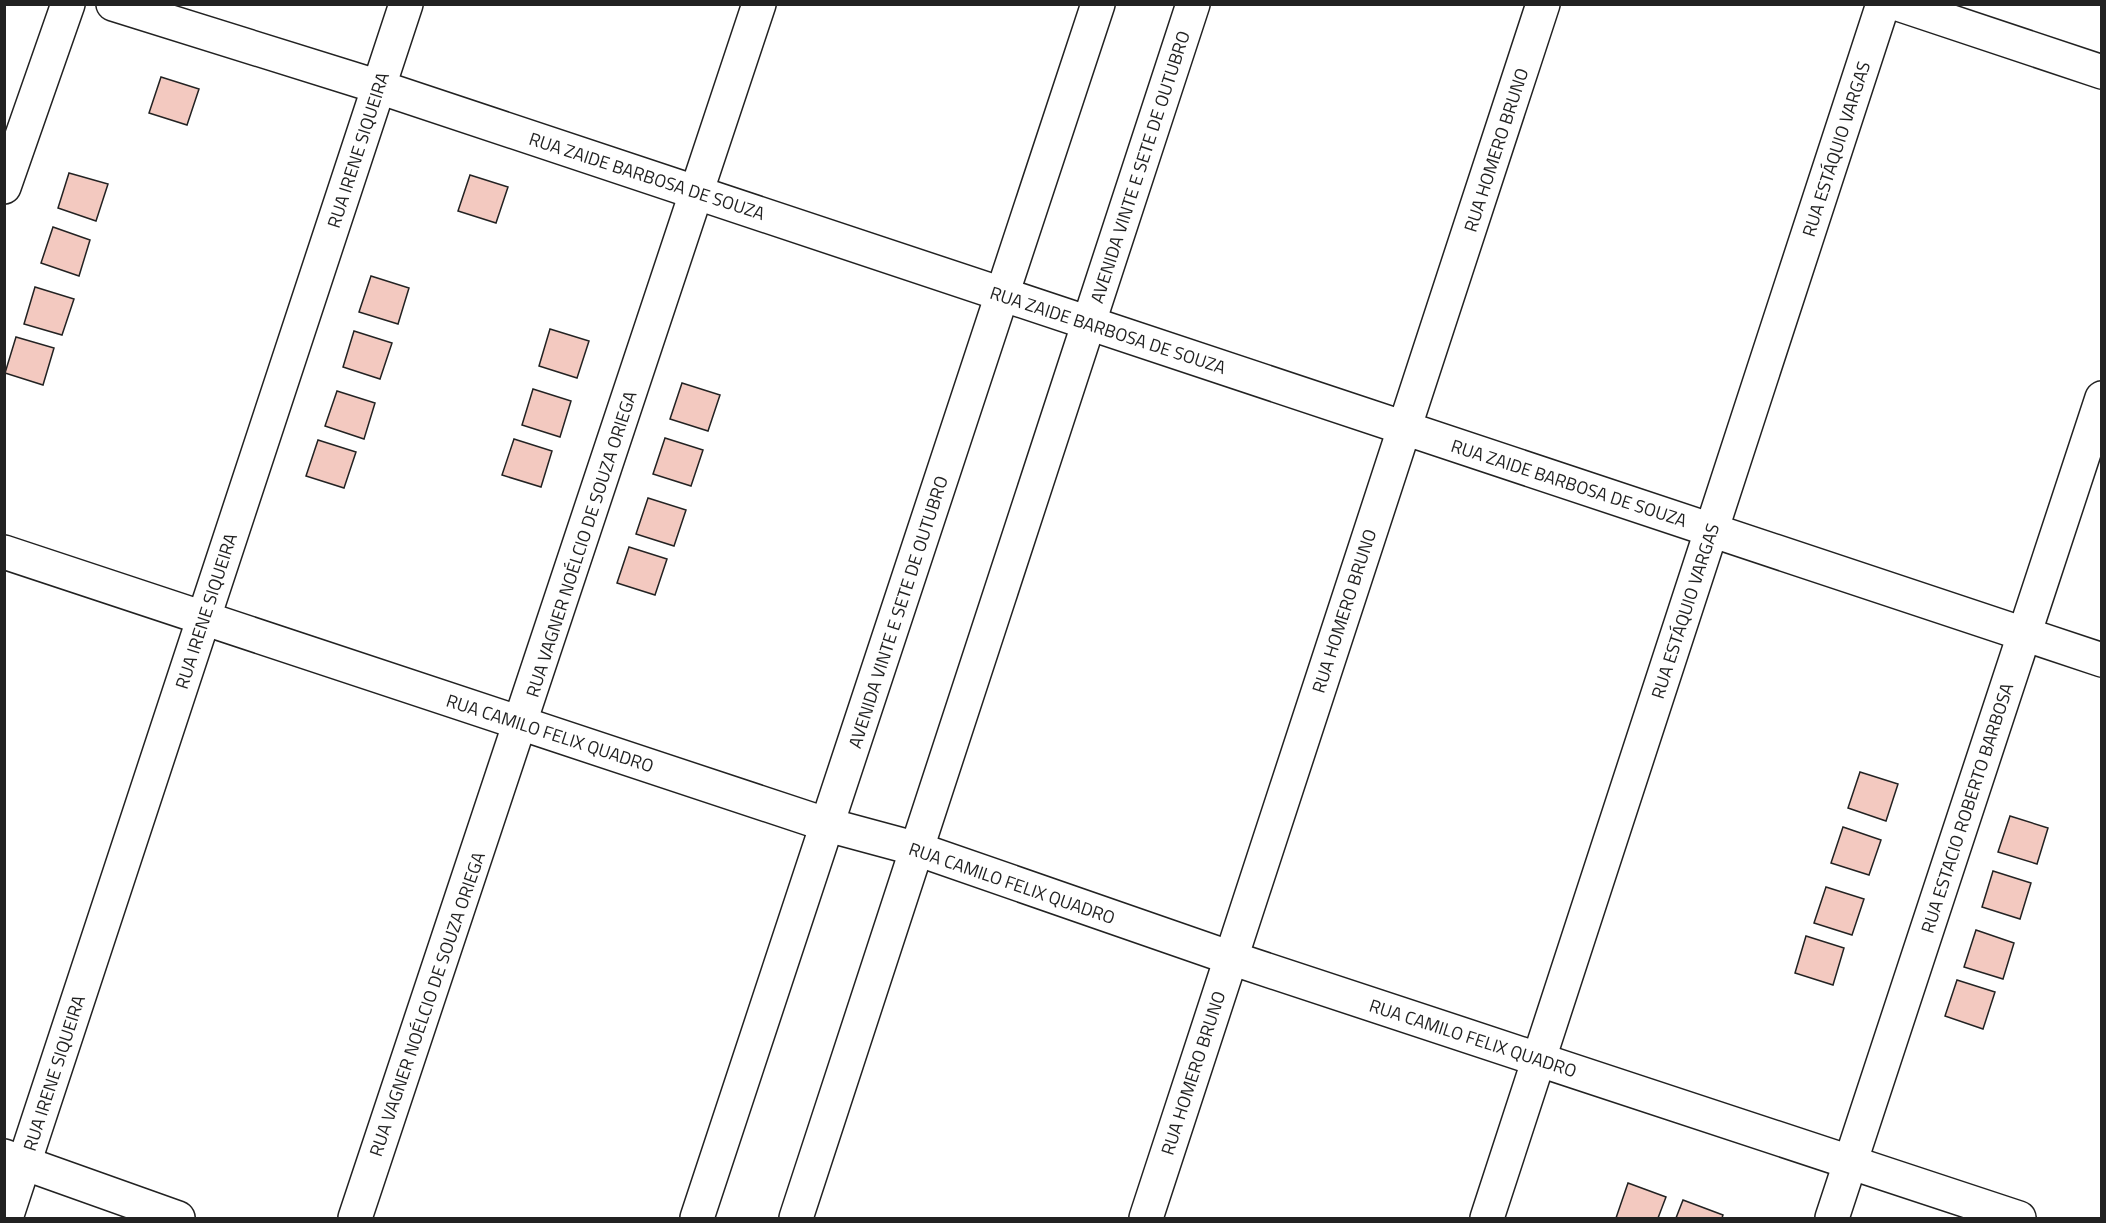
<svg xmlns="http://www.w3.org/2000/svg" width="2106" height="1223" viewBox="0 0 2106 1223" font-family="'Titillium Web',sans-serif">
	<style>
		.building { fill: #f3c9c0; stroke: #222; stroke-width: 1.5 }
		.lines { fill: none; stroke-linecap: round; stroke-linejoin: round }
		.minor-casing { stroke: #222; stroke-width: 36 }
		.minor { stroke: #fff; stroke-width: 33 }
		.labels { text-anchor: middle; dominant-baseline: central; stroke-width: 4.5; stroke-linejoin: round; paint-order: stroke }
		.street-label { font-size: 18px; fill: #222; stroke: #fff }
	</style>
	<rect width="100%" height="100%" fill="#fff"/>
	<g class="building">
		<path d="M161 77 199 89 187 125 149 113Z"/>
		<path d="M69 173 108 184 96 221 58 208Z"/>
		<path d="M470 175 508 187 496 223 458 211Z"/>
		<path d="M53 227 90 240 79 276 41 263Z"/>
		<path d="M371 276 409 288 398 324 359 312Z"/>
		<path d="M35 287 74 299 62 335 24 324Z"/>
		<path d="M550 329 589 341 577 378 539 366Z"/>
		<path d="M354 331 392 343 380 379 343 367Z"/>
		<path d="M16 337 54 348 43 385 5 373Z"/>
		<path d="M682 383 720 395 708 431 670 419Z"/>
		<path d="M533 389 571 401 560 437 522 425Z"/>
		<path d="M337 391 375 403 364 439 325 426Z"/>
		<path d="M665 438 703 450 691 486 653 474Z"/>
		<path d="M514 439 552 451 541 487 502 475Z"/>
		<path d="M318 440 356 452 344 488 306 476Z"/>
		<path d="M648 498 686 510 674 546 636 534Z"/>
		<path d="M629 547 667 559 655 595 617 583Z"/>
		<path d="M1860 772 1898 784 1886 821 1848 808Z"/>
		<path d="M2010 816 2048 828 2037 864 1998 852Z"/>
		<path d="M1843 827 1881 840 1869 875 1831 863Z"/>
		<path d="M1993 871 2031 883 2020 919 1982 907Z"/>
		<path d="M1826 887 1864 899 1852 935 1814 923Z"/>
		<path d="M1976 930 2014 943 2003 979 1964 967Z"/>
		<path d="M1806 936 1844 948 1833 985 1795 973Z"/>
		<path d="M1957 980 1995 992 1983 1029 1945 1016Z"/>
		<path d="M1628 1183 1666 1197 1658 1218H1616Z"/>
		<path d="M1683 1200 1723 1215 1722 1218H1676Z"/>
	</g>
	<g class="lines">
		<defs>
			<g id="minor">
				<path d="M113 4 379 87 2102 660"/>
				<path d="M1898 4 2102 72"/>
				<path d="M4 187 68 4"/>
				<path d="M4 552 828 825 917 849 1231 958 2019 1218"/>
				<path d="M4 1156 178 1218"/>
				<path d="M6 1218 406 4"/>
				<path d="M355 1218 759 4"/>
				<path d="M697 1218 1098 4"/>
				<path d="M796 1218 1193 4"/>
				<path d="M1146 1218 1543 4"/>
				<path d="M1487 1218 1883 4"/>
				<path d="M1832 1218 2102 398"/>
			</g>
		</defs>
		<use href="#minor" class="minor-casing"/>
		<use href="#minor" class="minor"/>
	</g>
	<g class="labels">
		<g class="street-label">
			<text transform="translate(1836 149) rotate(-72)">RUA ESTÁQUIO VARGAS</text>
			<text transform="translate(358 150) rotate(-72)">RUA IRENE SIQUEIRA</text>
			<text transform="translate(1496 150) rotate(-72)">RUA HOMERO BRUNO</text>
			<text transform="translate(1140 167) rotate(-72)">AVENIDA VINTE E SETE DE OUTUBRO</text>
			<text transform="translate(647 176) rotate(18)">RUA ZAIDE BARBOSA DE SOUZA</text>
			<text transform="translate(1108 330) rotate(18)">RUA ZAIDE BARBOSA DE SOUZA</text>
			<text transform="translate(1569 483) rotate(18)">RUA ZAIDE BARBOSA DE SOUZA</text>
			<text transform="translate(581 544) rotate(-72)">RUA VAGNER NOÉLCIO DE SOUZA ORIEGA</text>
			<text transform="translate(206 611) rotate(-72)">RUA IRENE SIQUEIRA</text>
			<text transform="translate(1344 611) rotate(-72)">RUA HOMERO BRUNO</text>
			<text transform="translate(1685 611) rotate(-72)">RUA ESTÁQUIO VARGAS</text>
			<text transform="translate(898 612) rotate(-72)">AVENIDA VINTE E SETE DE OUTUBRO</text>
			<text transform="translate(550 733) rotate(18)">RUA CAMILO FELIX QUADRO</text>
			<text transform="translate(1967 808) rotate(-72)">RUA ESTACIO ROBERTO BARBOSA</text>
			<text transform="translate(1012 883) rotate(19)">RUA CAMILO FELIX QUADRO</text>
			<text transform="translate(427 1004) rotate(-71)">RUA VAGNER NOÉLCIO DE SOUZA ORIEGA</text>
			<text transform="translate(1473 1038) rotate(18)">RUA CAMILO FELIX QUADRO</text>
			<text transform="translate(54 1073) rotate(-72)">RUA IRENE SIQUEIRA</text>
			<text transform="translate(1193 1073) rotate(-72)">RUA HOMERO BRUNO</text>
		</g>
	</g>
	<rect width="2106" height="1223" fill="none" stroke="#222222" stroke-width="12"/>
</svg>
